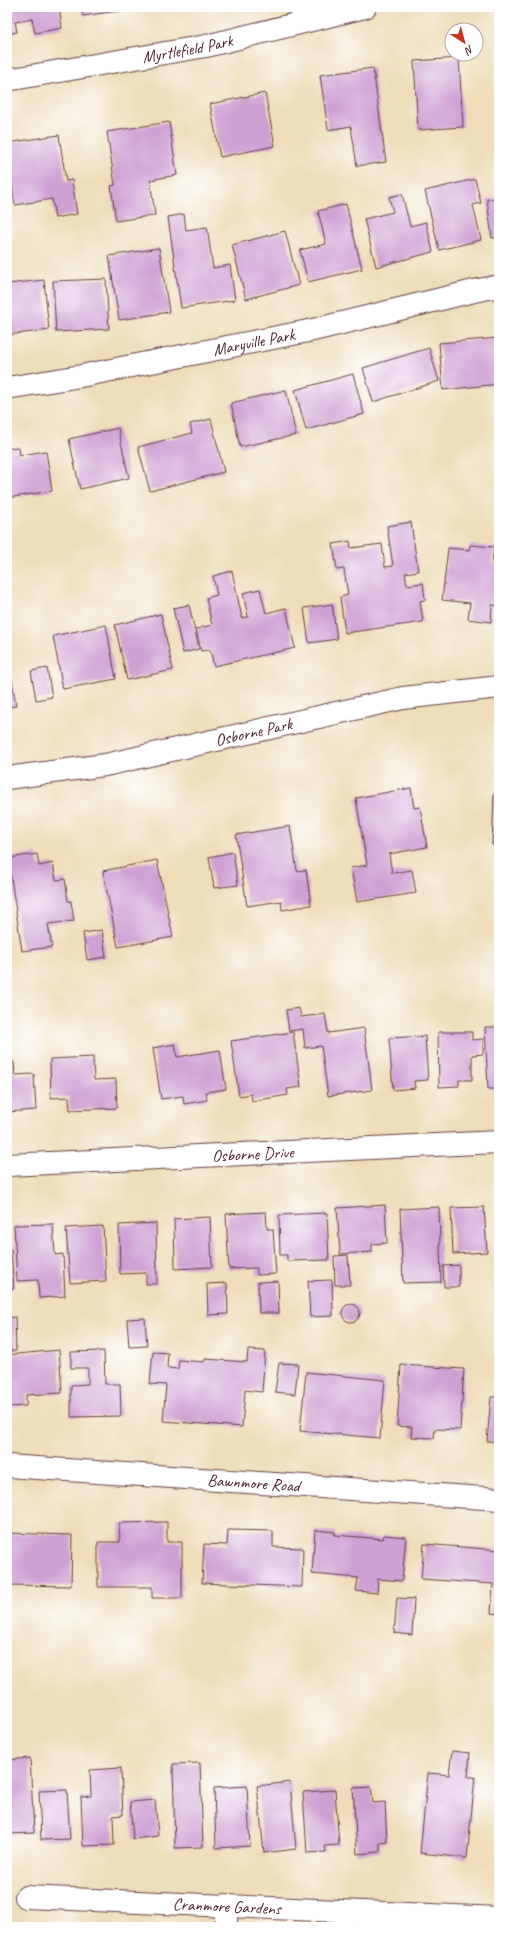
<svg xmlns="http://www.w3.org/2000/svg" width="506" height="1934" viewBox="0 0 506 1934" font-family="Caveat,sans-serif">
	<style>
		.building { fill: #cea1d3 }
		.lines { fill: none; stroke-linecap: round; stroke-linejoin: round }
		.minor-casing { stroke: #633c40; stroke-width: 24 }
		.minor { stroke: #fff; stroke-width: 22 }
		.labels { text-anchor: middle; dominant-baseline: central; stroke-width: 3.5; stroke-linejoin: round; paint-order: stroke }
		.street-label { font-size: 17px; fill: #4a1f2b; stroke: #fff }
	</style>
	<rect width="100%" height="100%" fill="#fff"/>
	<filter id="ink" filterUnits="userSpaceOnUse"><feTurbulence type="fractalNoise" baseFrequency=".025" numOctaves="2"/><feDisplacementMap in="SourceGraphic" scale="8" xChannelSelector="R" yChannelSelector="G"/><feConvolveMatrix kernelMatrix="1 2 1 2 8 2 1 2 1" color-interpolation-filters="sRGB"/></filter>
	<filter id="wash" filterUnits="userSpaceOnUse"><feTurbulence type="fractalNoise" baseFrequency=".012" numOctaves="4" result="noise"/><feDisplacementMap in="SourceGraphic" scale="16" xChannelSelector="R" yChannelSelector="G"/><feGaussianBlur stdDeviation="0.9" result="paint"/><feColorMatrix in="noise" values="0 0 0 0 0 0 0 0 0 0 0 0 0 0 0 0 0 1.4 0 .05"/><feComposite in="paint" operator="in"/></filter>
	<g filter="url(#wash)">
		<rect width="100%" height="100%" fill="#eeddba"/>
		<g id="blocks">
			<g class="building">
				<path d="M7 7H59L62 28 35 33 32 19 15 22 17 32 7 34Z"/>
				<path d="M81 7H139V8L83 16Z"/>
				<path d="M459 58 463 127 418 130 414 61Z"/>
				<path d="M373 68 386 162 357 166 351 126 328 130 320 75Z"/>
				<path d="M265 93 275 146 220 157 210 104Z"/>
				<path d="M169 122 177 175 150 180 155 215 116 221 111 186 115 185 107 132Z"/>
				<path d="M59 135 66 181 72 180 77 214 55 218 52 199 15 205 7 157V143Z"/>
				<path d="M475 179 481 203 473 205 481 240 439 250 425 191Z"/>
				<path d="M402 194 410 226 426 222 433 252 376 267 364 219 393 212 389 197Z"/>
				<path d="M499 198V237L492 238 487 199Z"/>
				<path d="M346 204 362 269 308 282 300 250 326 244 318 211Z"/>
				<path d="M184 214 186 230 207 227 213 268 230 265 235 300 181 308 168 217Z"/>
				<path d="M285 231 299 285 246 299 232 245Z"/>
				<path d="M159 248 169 312 119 320 109 256Z"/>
				<path d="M106 279 109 329 56 332 53 281Z"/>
				<path d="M44 280 49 330 7 335V284Z"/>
				<path d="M499 338V384L443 390 439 343Z"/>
				<path d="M429 348 439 381 373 402 363 368Z"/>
				<path d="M353 374 364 414 306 430 295 390Z"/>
				<path d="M286 390 296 435 240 447 231 403Z"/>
				<path d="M211 419 224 472 150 491 138 447 192 433 190 424Z"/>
				<path d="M118 428 129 478 80 489 69 439Z"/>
				<path d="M19 447 20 455 46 451 52 491 7 498V448Z"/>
				<path d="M411 522 418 571 405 573 407 585 423 583 425 600 420 601 423 622 345 633 340 597 348 595 344 569 337 570 333 544 350 541 351 548 382 544 385 567 393 566 387 526Z"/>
				<path d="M470 545 494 547 492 563H499V606L492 605 491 622 468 619 470 603 442 600 448 548 469 550Z"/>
				<path d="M232 571 242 618 248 617 243 593 260 589 266 613 286 608 295 648 214 666 210 650 201 651 196 629 212 625 206 598 217 595 213 576Z"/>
				<path d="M332 604 337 639 309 643 304 608Z"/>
				<path d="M189 605 199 649 183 653 173 608Z"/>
				<path d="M161 614 173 670 127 680 115 625Z"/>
				<path d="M106 625 116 679 63 689 53 636Z"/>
				<path d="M7 663H9L16 706 7 707Z"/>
				<path d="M47 668 52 697 36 700 31 671Z"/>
				<path d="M411 788 414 808 420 807 427 847 389 854 392 873 412 870 416 893 357 902 351 868 367 865 356 798Z"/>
				<path d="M494 794H499V845H492Z"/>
				<path d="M290 826 297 871 306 870 311 905 282 910 281 901 247 906 236 835Z"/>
				<path d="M233 852 238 885 214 888 209 857Z"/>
				<path d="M37 854 39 866 53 863 56 880 65 879 68 901H71L74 921 48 924 52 947 22 951 8 858Z"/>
				<path d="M157 860 173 937 118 947 103 871Z"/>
				<path d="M102 930 106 957 87 960 83 933Z"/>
				<path d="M299 1008 301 1017 325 1014 328 1033 364 1028 372 1090 328 1096 321 1046 305 1048 303 1029 289 1031 286 1010Z"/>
				<path d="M485 1027H499V1089H488Z"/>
				<path d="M293 1032 301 1087 287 1089 288 1095 252 1101 251 1094 239 1096 231 1041Z"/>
				<path d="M438 1032H472V1040L483 1039V1054L472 1055V1080H459V1086L439 1087Z"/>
				<path d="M425 1036 428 1080 414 1081 415 1088 393 1090 389 1038Z"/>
				<path d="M175 1044 177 1057 220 1050 226 1089 206 1092 207 1100 184 1104 183 1096 161 1099 153 1048Z"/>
				<path d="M93 1057 94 1080 116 1079 117 1108 70 1110 69 1097 51 1098 50 1059Z"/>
				<path d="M7 1058 11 1059 14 1063 15 1075 34 1074 36 1110 7 1112Z"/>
				<path d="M385 1205 387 1243 372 1244V1252L340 1254 337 1208Z"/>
				<path d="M439 1207 441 1282 403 1283 400 1209Z"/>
				<path d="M484 1207 487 1252 453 1254 451 1208Z"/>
				<path d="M266 1212 267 1229H273L276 1274 257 1275V1268L229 1269 226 1214Z"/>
				<path d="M327 1213 329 1260 287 1261V1255H280L279 1215Z"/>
				<path d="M210 1217 212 1267 175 1269 174 1219Z"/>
				<path d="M156 1223 157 1284H146V1273L120 1274 119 1225Z"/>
				<path d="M53 1224 55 1255 63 1254 65 1296 39 1298 38 1280 17 1281 14 1225Z"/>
				<path d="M103 1226 106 1281 70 1283 66 1228Z"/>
				<path d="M11 1249 14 1288 7 1289V1250Z"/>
				<path d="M348 1255 350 1285H335L334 1256Z"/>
				<path d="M459 1265V1287H444L443 1266Z"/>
				<path d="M332 1280 333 1316 310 1317 308 1281Z"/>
				<path d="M278 1281 279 1313H259L258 1282Z"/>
				<path d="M227 1283 228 1314 208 1315 207 1284Z"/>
				<circle cx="351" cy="1313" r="9"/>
				<path d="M15 1317 16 1351H7V1318Z"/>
				<path d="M145 1318 147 1346 129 1347 127 1319Z"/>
				<path d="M59 1350 62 1393 26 1395V1406L7 1407V1355Z"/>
				<path d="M248 1350 265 1351 262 1392 245 1390 242 1427 163 1421 166 1385 150 1384 153 1352 168 1353 167 1368 178 1369 179 1360 204 1362 205 1359 247 1362Z"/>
				<path d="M104 1351 105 1384H120L121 1416 71 1417V1385L88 1384V1368H71V1352Z"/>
				<path d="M279 1363 298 1364 295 1394 275 1392Z"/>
				<path d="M401 1365 464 1369 460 1430 435 1429 434 1438 411 1437 412 1427 397 1426Z"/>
				<path d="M498 1369H499V1442L487 1441 491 1397H496Z"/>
				<path d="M306 1372 385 1380 380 1438 300 1431Z"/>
				<path d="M167 1522V1542H182V1598H152V1587H98V1542H120L119 1523Z"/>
				<path d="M228 1530 273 1531V1547L303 1548 302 1587 202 1583 204 1544 227 1545Z"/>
				<path d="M315 1530 335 1532V1535L383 1539 384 1535 406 1537 402 1581 378 1579 377 1593 356 1591 358 1578 312 1574Z"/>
				<path d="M7 1533 72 1535 71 1586 7 1585Z"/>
				<path d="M424 1544 499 1550V1614L491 1613 493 1584 421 1579Z"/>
				<path d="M397 1598 414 1599 412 1635 394 1633Z"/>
				<path d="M452 1751 470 1753 468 1777H475L467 1858 420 1853 428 1773 449 1775Z"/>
				<path d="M30 1758 34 1833 7 1834V1760Z"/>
				<path d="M200 1763 203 1847 175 1848 173 1764Z"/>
				<path d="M121 1768 123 1815 113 1816 114 1845 83 1846 81 1797 91 1796 90 1770Z"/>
				<path d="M290 1782 296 1849 264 1853 257 1786Z"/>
				<path d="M247 1786 250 1846 216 1848 214 1788Z"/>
				<path d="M371 1787 373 1803 385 1802 387 1842 380 1843V1852L357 1854 353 1788Z"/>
				<path d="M67 1790 70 1839 41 1840 39 1791Z"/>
				<path d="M335 1790 339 1845 325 1846 326 1852 307 1853 303 1792Z"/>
				<path d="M155 1800 158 1836 133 1839 130 1802Z"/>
			</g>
		</g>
	</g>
	<g filter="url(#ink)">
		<use href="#blocks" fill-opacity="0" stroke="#633c40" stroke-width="1"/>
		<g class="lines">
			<defs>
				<g id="minor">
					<path id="s1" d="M7 80 206 46 365 7"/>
					<path id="s2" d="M7 388 81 376 313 330 474 291 499 286"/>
					<path id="s3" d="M7 778 105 765 403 698 499 687"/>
					<path id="s4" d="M7 1165 499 1142"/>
					<path id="s5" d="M7 1466 499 1499"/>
					<path id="s6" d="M26 1897 499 1918"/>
					<path d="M226 1927V1905"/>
				</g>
			</defs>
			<use href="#minor" class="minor-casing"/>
			<use href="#minor" class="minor"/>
		</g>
	</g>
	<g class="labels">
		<g class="street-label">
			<text stroke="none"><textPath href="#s1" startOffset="183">Myrtlefield Park</textPath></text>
			<text stroke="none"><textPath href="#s2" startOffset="251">Maryville Park</textPath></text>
			<text stroke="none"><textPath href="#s3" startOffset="251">Osborne Park</textPath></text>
			<text stroke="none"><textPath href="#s4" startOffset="246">Osborne Drive</textPath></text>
			<text stroke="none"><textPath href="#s5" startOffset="247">Bawnmore Road</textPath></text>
			<text stroke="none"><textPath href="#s6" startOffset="201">Cranmore Gardens</textPath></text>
		</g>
	</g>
	<rect width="506" height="1934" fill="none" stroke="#fff" stroke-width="24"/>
	<g transform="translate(464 42) rotate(144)"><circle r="19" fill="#ffffff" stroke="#b7a5aa"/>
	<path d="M0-3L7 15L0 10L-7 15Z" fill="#c8321e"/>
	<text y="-6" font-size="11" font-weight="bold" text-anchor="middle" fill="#4a1f2b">N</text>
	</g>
</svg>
